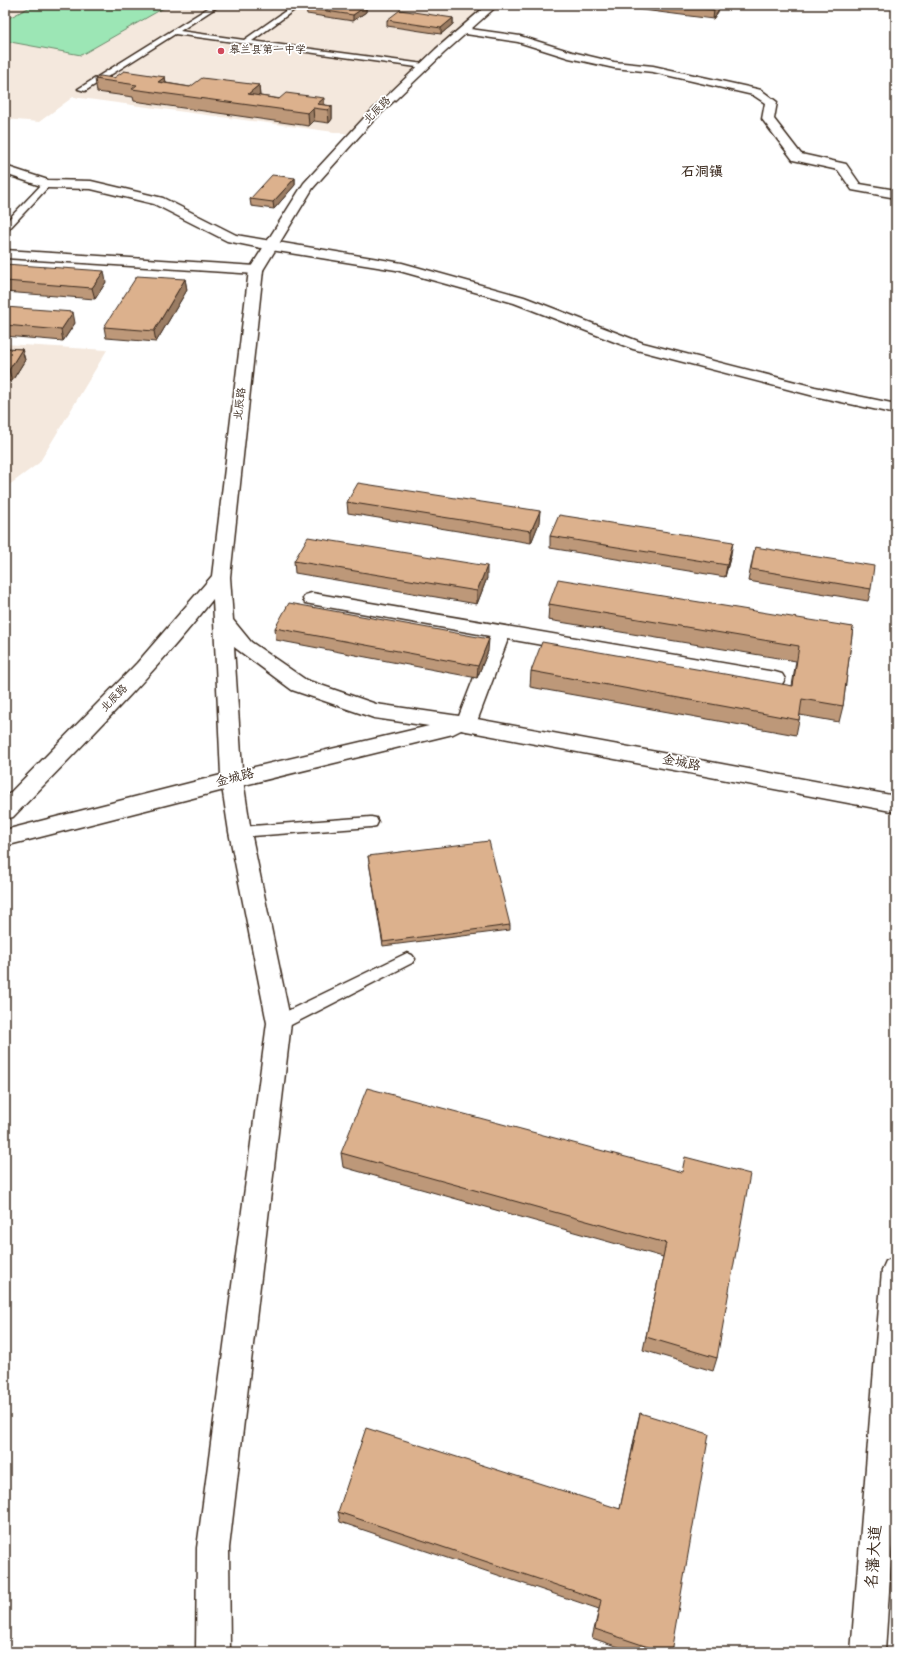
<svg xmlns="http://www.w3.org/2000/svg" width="901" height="1657" viewBox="0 0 901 1657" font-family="Dekko,'LXGW WenKai TC',sans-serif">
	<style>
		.built { fill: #f4e8dd }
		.green { fill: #9ce6b5; stroke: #6c886a }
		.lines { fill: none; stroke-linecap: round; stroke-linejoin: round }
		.service-casing { stroke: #3b2a1e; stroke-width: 3 }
		.minor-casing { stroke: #3b2a1e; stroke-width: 3 }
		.primary-casing { stroke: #3b2a1e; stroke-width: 3 }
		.service { fill: #fff; fill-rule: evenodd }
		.minor { fill: #fff; fill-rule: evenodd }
		.primary { fill: #fff; fill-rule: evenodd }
		.wall { fill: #bd9879; stroke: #3b2a1e }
		.shaded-wall { fill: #9a7c63; stroke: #3b2a1e }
		.building { fill: #dcb18d; stroke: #3b2a1e }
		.poi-dot { fill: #d1495b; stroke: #fff; stroke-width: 1.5 }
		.labels { text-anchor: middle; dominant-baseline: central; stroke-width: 3.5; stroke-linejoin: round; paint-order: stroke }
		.far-poi-label { font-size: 11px; fill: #3b2a1e; stroke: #fff; text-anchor: start }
		.far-street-label { font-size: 11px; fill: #3b2a1e; stroke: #fff }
		.street-label { font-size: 13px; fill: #3b2a1e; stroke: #fff }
		.far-district-label { font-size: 14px; font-weight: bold; fill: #3b2a1e; stroke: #fff }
		.near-street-label { font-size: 16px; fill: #3b2a1e; stroke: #fff }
	</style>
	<rect width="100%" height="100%" fill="#fff"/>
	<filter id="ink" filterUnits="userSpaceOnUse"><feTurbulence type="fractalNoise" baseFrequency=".025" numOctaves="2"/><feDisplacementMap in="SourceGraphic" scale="8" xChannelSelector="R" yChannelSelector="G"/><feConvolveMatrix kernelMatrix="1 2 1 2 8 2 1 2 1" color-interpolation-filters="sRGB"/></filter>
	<g filter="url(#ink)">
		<g class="built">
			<path d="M5 5H486L349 134 73 97 39 122 5 119Z"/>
			<path d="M5 344 107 350 39 463 5 488Z"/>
		</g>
		<path class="green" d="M34 5H169L81 55 5 41V20Z"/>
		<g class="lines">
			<defs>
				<g id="service">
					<path d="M213 5H220L180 31 244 40 294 5H301L252 41 424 64 427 66 424 68 175 34 85 91 78 89Z"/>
					<path d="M44 182 51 184 8 230 5 231V223Z"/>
					<path d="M371 817 376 818 378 822 376 826 371 827 240 837 235 836 233 832 235 828 240 827Z"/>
					<path d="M407 953 412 955 415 959 412 963 285 1028 279 1030 273 1028 271 1023 273 1018Z"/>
				</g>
				<g id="minor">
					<path d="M463 28 520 36 572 52 614 62 653 66 757 89 761 90 777 102 774 119 801 154 846 164 860 184 896 190V198L852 190 838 170 793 160 762 119 765 103 753 95 653 72 614 68 569 58 518 42 459 33 458 31Z"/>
					<path d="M5 166 48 180 91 181 163 198 236 235 402 263 524 297 643 343 815 387 896 404V414L814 396 633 349 514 303 396 270 271 250 227 241 154 204 91 189 47 188 5 174Z"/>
					<path d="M5 250 256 266 261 267 263 270 261 273 256 274 5 258Z"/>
					<path d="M312 593 775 672 782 674 785 679 782 684 775 686 508 639 476 724 473 729 466 731 459 729 456 724 490 636 305 603 303 599 305 595Z"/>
					<path d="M232 772 240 775 243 780 251 832 291 1023 229 1548 230 1652H196L197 1548 267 1023 229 832 221 780 224 775Z"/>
				</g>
				<g id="primary">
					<path d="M487 5H498L444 53 372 122 313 188 263 270 230 577 233 620 251 642 306 680 376 704 466 717 896 796V812L461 730 453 734 232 788 5 846V830L221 775 213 599C152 677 81 746 13 817L5 819V798L137 663 212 576 249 270 304 183 364 118 436 49ZM234 647 292 690 374 718 429 726 242 770Z"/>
					<path d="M896 1257V1485L885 1652H851L882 1270 886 1261Z"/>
				</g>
			</defs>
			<use href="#service" class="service-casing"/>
			<use href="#minor" class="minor-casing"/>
			<use href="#primary" class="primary-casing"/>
			<use href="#service" class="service"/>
			<use href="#minor" class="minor"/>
			<use href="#primary" class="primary"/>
		</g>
		<g class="wall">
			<path d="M612 5H719L718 12 713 19 612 6Z"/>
			<path d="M366 6V12L353 21 307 14 306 8Z"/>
			<path d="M453 18V24L441 34 387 26V20Z"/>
			<path d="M165 77 166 83 190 87 259 85 260 96 332 106V119L329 123 314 121 309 126 134 101 133 97 97 92 95 79 114 78Z"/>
			<path d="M295 178V185L274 209 251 206 250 199Z"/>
			<path d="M5 264 106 282 95 299 5 292Z"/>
			<path d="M185 279 187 290 156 342 106 338 104 327Z"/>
			<path d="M5 307 75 323 63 341 5 336Z"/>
			<path d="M5 348 22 349 25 360 12 381H5Z"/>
			<path d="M347 502 539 523 531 543 348 513Z"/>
			<path d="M550 536 731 554 725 577 550 548Z"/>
			<path d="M755 547 871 589 868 601 748 581Z"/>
			<path d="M294 561 487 578 477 604 295 573Z"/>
			<path d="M549 604 853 627 843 706 839 722 800 715 796 735 530 687 531 671 792 686 796 661 548 620Z"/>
			<path d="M275 628 488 651 477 678 276 640Z"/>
			<path d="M368 856 510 925V930L383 946Z"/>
			<path d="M341 1153 681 1172 717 1358 713 1371 643 1350 663 1257 343 1167Z"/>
			<path d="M640 1413 671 1652H633L592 1638 599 1609 340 1522 338 1512 620 1509 637 1425Z"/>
		</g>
		<g class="shaded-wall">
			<path d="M718 5H719L718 12 713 19 714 10Z"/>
			<path d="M366 6V12L353 21V15Z"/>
			<path d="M453 18V24L441 34V28Z"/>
			<path d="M165 77 167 89 158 82Z"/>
			<path d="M259 85 260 98 248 94Z"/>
			<path d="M324 98V109L317 104Z"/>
			<path d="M332 106V119L329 123 328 110Z"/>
			<path d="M313 108 314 121 309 126 308 113Z"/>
			<path d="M295 178V185L274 209 273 202Z"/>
			<path d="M104 271 106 282 95 299 92 288Z"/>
			<path d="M185 279 187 290 156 342 154 331Z"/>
			<path d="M73 312 75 323 63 341 61 330Z"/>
			<path d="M22 349 25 360 12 381 9 370Z"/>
			<path d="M540 511 539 523 531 543V531Z"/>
			<path d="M733 542 731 554 725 577 727 565Z"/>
			<path d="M487 566V578L477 604V591Z"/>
			<path d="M489 639 488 651 477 678 478 666Z"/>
		</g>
		<g class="building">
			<path d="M311 5H362L366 6 353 15 306 8Z"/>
			<path d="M677 5H718L714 10Z"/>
			<path d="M400 10 453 18 441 28 387 20Z"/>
			<path d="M124 71 165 77 158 82 190 87 202 78 259 85 248 94 279 99 286 93 324 98 317 104 332 106 328 110 313 108 308 113 132 89 137 85 95 79 100 76 114 78Z"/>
			<path d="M272 175 295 178 273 202 250 199Z"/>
			<path d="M5 264 104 271 92 288 5 281Z"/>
			<path d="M137 276 185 279 154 331 104 327Z"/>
			<path d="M5 307 73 312 61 330 5 325Z"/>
			<path d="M5 348 22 349 9 370H5Z"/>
			<path d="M358 483 540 511 531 531 347 502Z"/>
			<path d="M559 515 733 542 727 565 550 536Z"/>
			<path d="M308 537 487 566 477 591 294 561Z"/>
			<path d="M755 547 874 566 871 589 751 569Z"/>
			<path d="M558 579 853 627 843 706 802 699 799 720 531 671 542 642 793 686 799 646 549 604Z"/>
			<path d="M289 603 489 639 478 666 275 628Z"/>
			<path d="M489 841 510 925 383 942 368 856Z"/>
			<path d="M367 1088 682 1172 685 1157 750 1174 717 1358 646 1337 666 1243 341 1153Z"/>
			<path d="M640 1413 709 1434 671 1652H663L595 1629 601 1600 338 1512 366 1428 620 1509Z"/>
		</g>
	</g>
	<circle class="poi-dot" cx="221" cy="51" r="4"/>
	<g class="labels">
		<g class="far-poi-label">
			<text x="229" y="51">皋兰县第一中学</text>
		</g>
		<g class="far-street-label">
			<text transform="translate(378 111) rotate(-45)">北辰路</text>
			<text transform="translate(241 404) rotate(-83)">北辰路</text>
			<text transform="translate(115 699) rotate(-46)">北辰路</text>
		</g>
		<g class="street-label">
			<text transform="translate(681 764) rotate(11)">金城路</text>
			<text transform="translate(235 779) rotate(-14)">金城路</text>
		</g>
		<g class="far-district-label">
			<text x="702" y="173">石洞镇</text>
		</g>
		<g class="near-street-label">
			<text transform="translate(875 1557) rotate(-86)">名藩大道</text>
		</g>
	</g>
	<rect width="901" height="1657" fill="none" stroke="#fff" stroke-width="20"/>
	<rect x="10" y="10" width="881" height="1637" fill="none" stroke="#3b2a1e" stroke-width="1.5" filter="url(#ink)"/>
</svg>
